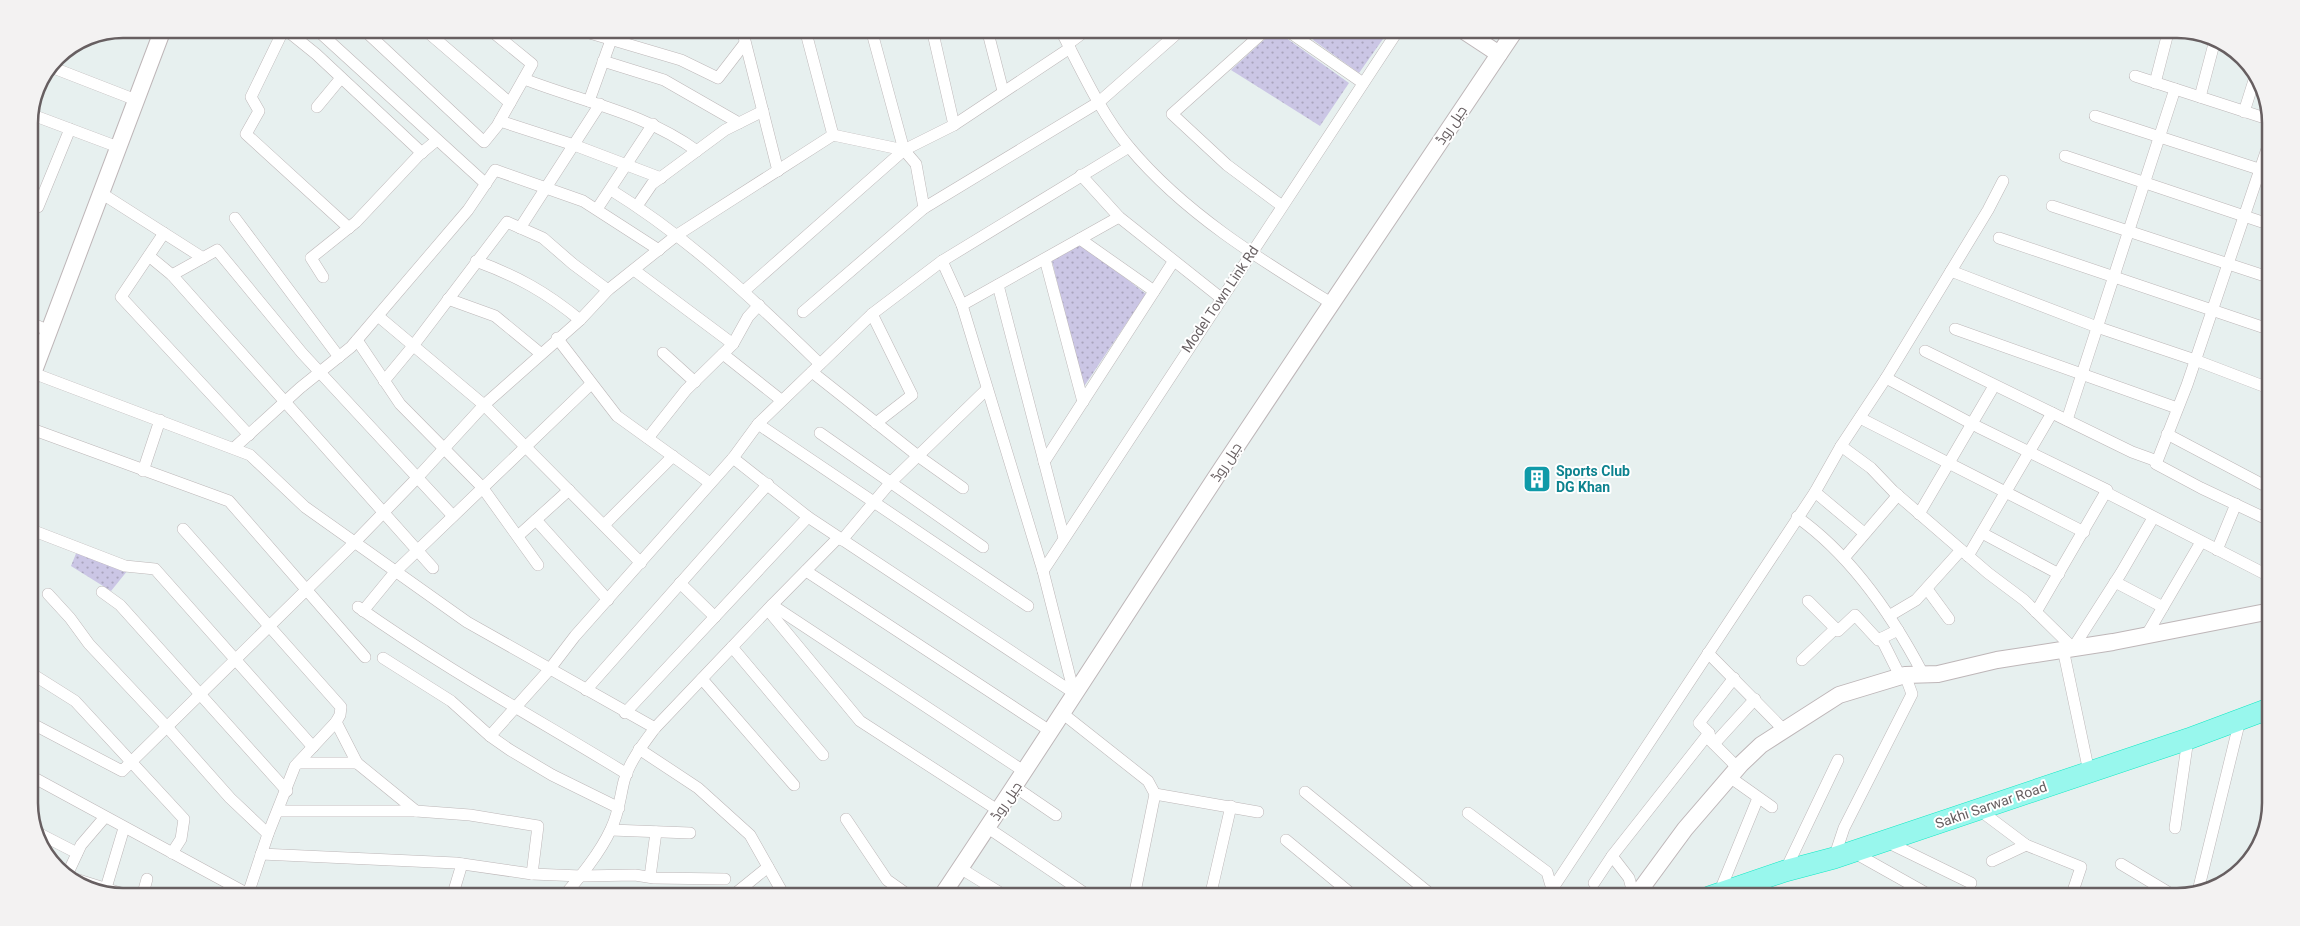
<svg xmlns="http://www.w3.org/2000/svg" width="2300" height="926" viewBox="0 0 2300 926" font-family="Roboto,Cairo,sans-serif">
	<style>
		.park { fill: url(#park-dots) }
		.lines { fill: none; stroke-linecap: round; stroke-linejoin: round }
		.street-casing { stroke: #bdb7b8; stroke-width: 12 }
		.secondary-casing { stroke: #beb6b8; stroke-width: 18 }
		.highway-casing { stroke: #0fe9c5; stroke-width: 22 }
		.street { stroke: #fff; stroke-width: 11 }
		.secondary { stroke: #fff; stroke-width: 16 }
		.highway { stroke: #98f7ed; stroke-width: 21 }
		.labels { text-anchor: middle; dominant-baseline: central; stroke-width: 4; stroke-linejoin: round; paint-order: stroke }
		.street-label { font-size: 14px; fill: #675f61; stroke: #fff }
		.culture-label { font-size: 14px; font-weight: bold; fill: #0d838f; stroke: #fff; text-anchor: start }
		.rim { fill: none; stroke: #675f61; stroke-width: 2.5 }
	</style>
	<defs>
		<pattern id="park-dots" width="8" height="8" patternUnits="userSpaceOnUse" patternTransform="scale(1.25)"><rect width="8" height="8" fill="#cbc6e5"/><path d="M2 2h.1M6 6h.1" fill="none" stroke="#a9a4bd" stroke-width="1.8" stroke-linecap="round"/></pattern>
	</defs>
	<rect width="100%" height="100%" fill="#e7f0ef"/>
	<g class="park">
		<path d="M1320 29H1390L1359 73 1313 40Z"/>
		<path d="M1275 30 1349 83 1320 126 1231 70Z"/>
		<path d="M1079 242 1146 294 1083 388 1052 261Z"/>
		<path d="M77 551 128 570 111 591 71 566Z"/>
	</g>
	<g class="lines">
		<defs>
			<g id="street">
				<path d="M284 29 251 97 259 111 246 134 349 228"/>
				<path d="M285 29 316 54 422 153"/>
				<path d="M316 29 486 184"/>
				<path d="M363 29 484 142 497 126 532 64 489 29"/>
				<path d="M424 29 510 103"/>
				<path d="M576 29 681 60 718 78 745 43"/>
				<path d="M742 29 778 171"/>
				<path d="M805 29 833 135"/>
				<path d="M873 29H871L904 150"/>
				<path d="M932 29 954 125"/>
				<path d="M987 29 1003 91"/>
				<path d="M1060 29C1080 67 1101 114 1129 147 1184 213 1259 259 1331 303"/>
				<path d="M1267 29 1172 114 1227 165 1282 206"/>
				<path d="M1285 29 1363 83"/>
				<path d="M2189 31 2220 41"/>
				<path d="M1068 44 1088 29"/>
				<path d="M603 61 664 80 739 123"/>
				<path d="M51 67 136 100"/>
				<path d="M2135 76 2271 120"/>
				<path d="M524 79C583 102 645 113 697 151"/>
				<path d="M2155 83 2169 29"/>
				<path d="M2200 97 2215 40"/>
				<path d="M589 101 615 29"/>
				<path d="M317 107 341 78"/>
				<path d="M2244 112 2256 74"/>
				<path d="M30 114 118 147"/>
				<path d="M2095 116 2271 173"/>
				<path d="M500 121 574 145 661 178"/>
				<path d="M2271 137 2187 385 2156 464 2201 488 2271 521"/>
				<path d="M2065 156 2271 225"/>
				<path d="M1081 175 1119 217 1221 298"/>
				<path d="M611 190C689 238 754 300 820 364"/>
				<path d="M101 193 203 258"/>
				<path d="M637 206 652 184 725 130 763 111"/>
				<path d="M2052 206 2271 278"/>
				<path d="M38 207 70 129"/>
				<path d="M597 209 653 124"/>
				<path d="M235 218 339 357"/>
				<path d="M520 228 600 104"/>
				<path d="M164 233 121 297 249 435"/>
				<path d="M1999 238 2271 330"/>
				<path d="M1080 239 1154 291"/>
				<path d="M149 256 172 275 433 568"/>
				<path d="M1045 259 1083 402"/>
				<path d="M476 261C517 276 546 292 580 320"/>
				<path d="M634 270 733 344"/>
				<path d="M1951 271 2097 327 2195 360 2271 389"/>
				<path d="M172 275 217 250 302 353 453 516"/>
				<path d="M323 277 311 258 356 222 419 155 437 140"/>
				<path d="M998 285 1064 538"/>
				<path d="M744 291 904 150 954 125 1070 48"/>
				<path d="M448 299 495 316 540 353"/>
				<path d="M962 305 1119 217"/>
				<path d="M803 312 924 208"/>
				<path d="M872 314 912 395 876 423"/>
				<path d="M378 316 484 405 641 563"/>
				<path d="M29 322 49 331"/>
				<path d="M1955 329 2177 408"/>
				<path d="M557 338 617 416 710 483"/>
				<path d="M357 340 400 404 482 487 538 565"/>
				<path d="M1925 351 2132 452 2157 461"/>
				<path d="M663 353 695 382"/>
				<path d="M723 354 781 400"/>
				<path d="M812 372 918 456 963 488"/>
				<path d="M33 373 250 455 305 507 467 622 655 728"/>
				<path d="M1886 378 1978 427 2107 490 2036 612"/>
				<path d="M384 381 413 346 507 222 543 238 573 264 608 290"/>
				<path d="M1860 418 2084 532"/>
				<path d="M2067 420 2175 89"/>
				<path d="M758 424 1028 606"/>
				<path d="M29 428 229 501 365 657"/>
				<path d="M820 433 983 547"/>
				<path d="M2167 434 2271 489"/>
				<path d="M648 438 686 390 733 344 748 317 759 305"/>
				<path d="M1841 446 1871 468 1893 491 1988 573 2024 600 2073 648 2121 573 2153 518"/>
				<path d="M234 448 300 388 351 347 468 210 495 170 583 201 659 250"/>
				<path d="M733 458 808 517 1074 693"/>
				<path d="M1044 462 1173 262"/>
				<path d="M143 471 160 420"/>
				<path d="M1815 492 1864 533"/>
				<path d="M2107 493 2271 577"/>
				<path d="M1919 514 1994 386"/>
				<path d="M1797 517C1852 556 1892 615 1923 674"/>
				<path d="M536 520 608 600"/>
				<path d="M604 525 673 456"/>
				<path d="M29 529 125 566 155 569 313 747"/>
				<path d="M183 529 341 707 340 715 336 722 295 766 268 834 247 897"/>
				<path d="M1982 533 2059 574"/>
				<path d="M518 536 569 490"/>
				<path d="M842 540 890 483 987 389"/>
				<path d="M2217 550 2236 504"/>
				<path d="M1968 556 2052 413"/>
				<path d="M1844 558 1898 495"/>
				<path d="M806 571 1050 731"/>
				<path d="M1043 571 1399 29"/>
				<path d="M2115 582 2163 607"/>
				<path d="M680 583 715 617"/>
				<path d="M1927 589 1949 619"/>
				<path d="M102 592 120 605 287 791"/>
				<path d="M48 594 70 618 89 644 168 728 230 798 268 834"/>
				<path d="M1808 601 1838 631 1855 615 1878 640 1898 630"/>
				<path d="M772 605 838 538"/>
				<path d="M358 607C444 668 537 719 627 774"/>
				<path d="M768 610 860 721 999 811"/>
				<path d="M363 611 395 572 591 384"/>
				<path d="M1889 616 1916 600 1961 550"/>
				<path d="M2146 636 2201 542"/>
				<path d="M1881 638 1900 676"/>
				<path d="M732 647 823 755"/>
				<path d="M2063 649 2089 772"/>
				<path d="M1708 653 1784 730"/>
				<path d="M383 658 451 701 490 736 510 750 552 775 619 808"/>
				<path d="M1802 660 1835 629"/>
				<path d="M29 672 75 701 184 819 181 839 172 853"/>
				<path d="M1734 678 1699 723 1709 733 1711 741 1738 768"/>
				<path d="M702 679 794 785"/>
				<path d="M586 690 768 484"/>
				<path d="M1074 693 1043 571 962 305 942 261 1129 147"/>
				<path d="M625 713 808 517"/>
				<path d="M1062 713 1148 781 1155 794 1134 897"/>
				<path d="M29 722 122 771 354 543 417 478 484 405 580 320 608 290 677 235 833 135 904 150 916 164 924 208 1099 102 1182 29"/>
				<path d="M336 722 357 763 416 811"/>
				<path d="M490 736 549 670 575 636 733 458 758 424 872 314 942 261"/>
				<path d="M1714 744 1755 699"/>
				<path d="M639 749 698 788 750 835 785 897"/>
				<path d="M298 763H357"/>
				<path d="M29 775 248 894"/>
				<path d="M1731 778 1772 807"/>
				<path d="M1015 787 1056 815"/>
				<path d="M1305 792 1434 897"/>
				<path d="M1155 794 1258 812"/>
				<path d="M1978 809 2026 845 2081 867 2071 897"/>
				<path d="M278 811H416L470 815 538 826 532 874"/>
				<path d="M1468 813 1547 872 1552 889"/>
				<path d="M846 819 887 880 911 897"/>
				<path d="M988 828 1083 892"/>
				<path d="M2175 828 2188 739"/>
				<path d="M611 830 690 833"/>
				<path d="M38 833 77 853"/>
				<path d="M1286 840 1355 897"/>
				<path d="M1885 841 1971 883"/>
				<path d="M1853 852 1926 893 1924 897"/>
				<path d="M261 854 456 863 532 874 581 876 635 875 654 878 725 879"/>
				<path d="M1612 856 1629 878 1634 897"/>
				<path d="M1834 858 1844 828 1912 694 1905 675"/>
				<path d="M1992 861 2026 845"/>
				<path d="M2121 864 2176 897"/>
				<path d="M960 868 1007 897"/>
				<path d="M1785 871 1838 760"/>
				<path d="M67 875 81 845 105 817"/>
				<path d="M69 877 133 897"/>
				<path d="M650 877 656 832"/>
				<path d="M1594 883 1612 856 1709 733"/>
				<path d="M106 888 124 828"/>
				<path d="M2198 891 2240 720"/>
				<path d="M736 893 768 867"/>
				<path d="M1719 893 1758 798"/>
				<path d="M142 897 147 879"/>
				<path d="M452 897 462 864"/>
				<path d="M563 897C580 877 600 853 611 829 619 813 620 797 624 781 629 762 644 743 655 728L772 605 1025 772"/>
				<path d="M1210 897 1231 806"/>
				<path d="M1547 897 1815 492 1841 446 1886 378 1988 210 2003 181"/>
			</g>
			<g id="secondary">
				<path d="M1461 29 1499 54"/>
				<path d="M29 384 163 29"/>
				<path d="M941 897C1036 755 1128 611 1222 468 1319 321 1418 176 1516 29"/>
				<path d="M1635 897 1685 829 1741 764 1761 745 1839 695 1905 675 1938 674 1997 660 2113 642 2271 611"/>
			</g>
			<path id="highway" d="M1709 897 1785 871 1834 858 2188 739 2271 708"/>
		</defs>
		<use href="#street" class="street-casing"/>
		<use href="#secondary" class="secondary-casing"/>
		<use href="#highway" class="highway-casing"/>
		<use href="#street" class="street"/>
		<use href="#secondary" class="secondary"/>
		<use href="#highway" class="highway"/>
	</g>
	<defs>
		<symbol id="building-square" viewBox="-11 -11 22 22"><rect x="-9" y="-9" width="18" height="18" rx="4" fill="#0f9aa8" stroke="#fff"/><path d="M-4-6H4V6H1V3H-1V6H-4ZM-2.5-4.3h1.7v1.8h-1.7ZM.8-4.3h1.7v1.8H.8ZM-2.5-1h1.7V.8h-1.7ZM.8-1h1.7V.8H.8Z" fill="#fff"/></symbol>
	</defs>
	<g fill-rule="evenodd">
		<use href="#building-square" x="1521" y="463" width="32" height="32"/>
	</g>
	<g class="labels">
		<g class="street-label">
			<text transform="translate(1451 125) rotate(-56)">جیل روڈ</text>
			<text transform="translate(1220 299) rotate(-56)">Model Town Link Rd</text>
			<text transform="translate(1226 462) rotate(-57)">جیل روڈ</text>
			<text transform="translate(1006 801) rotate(-56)">جیل روڈ</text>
			<text transform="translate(1991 805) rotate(-19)">Sakhi Sarwar Road</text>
		</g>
		<g class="culture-label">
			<text x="1556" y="471">Sports Club<tspan x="1556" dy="16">DG Khan</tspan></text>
		</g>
	</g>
	<path d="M0 0H2300V926H0ZM123 38H2177A85 85 0 0 1 2262 123V803A85 85 0 0 1 2177 888H123A85 85 0 0 1 38 803V123A85 85 0 0 1 123 38Z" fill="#f3f2f2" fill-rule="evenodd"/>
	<path class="rim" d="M123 38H2177A85 85 0 0 1 2262 123V803A85 85 0 0 1 2177 888H123A85 85 0 0 1 38 803V123A85 85 0 0 1 123 38Z"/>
</svg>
